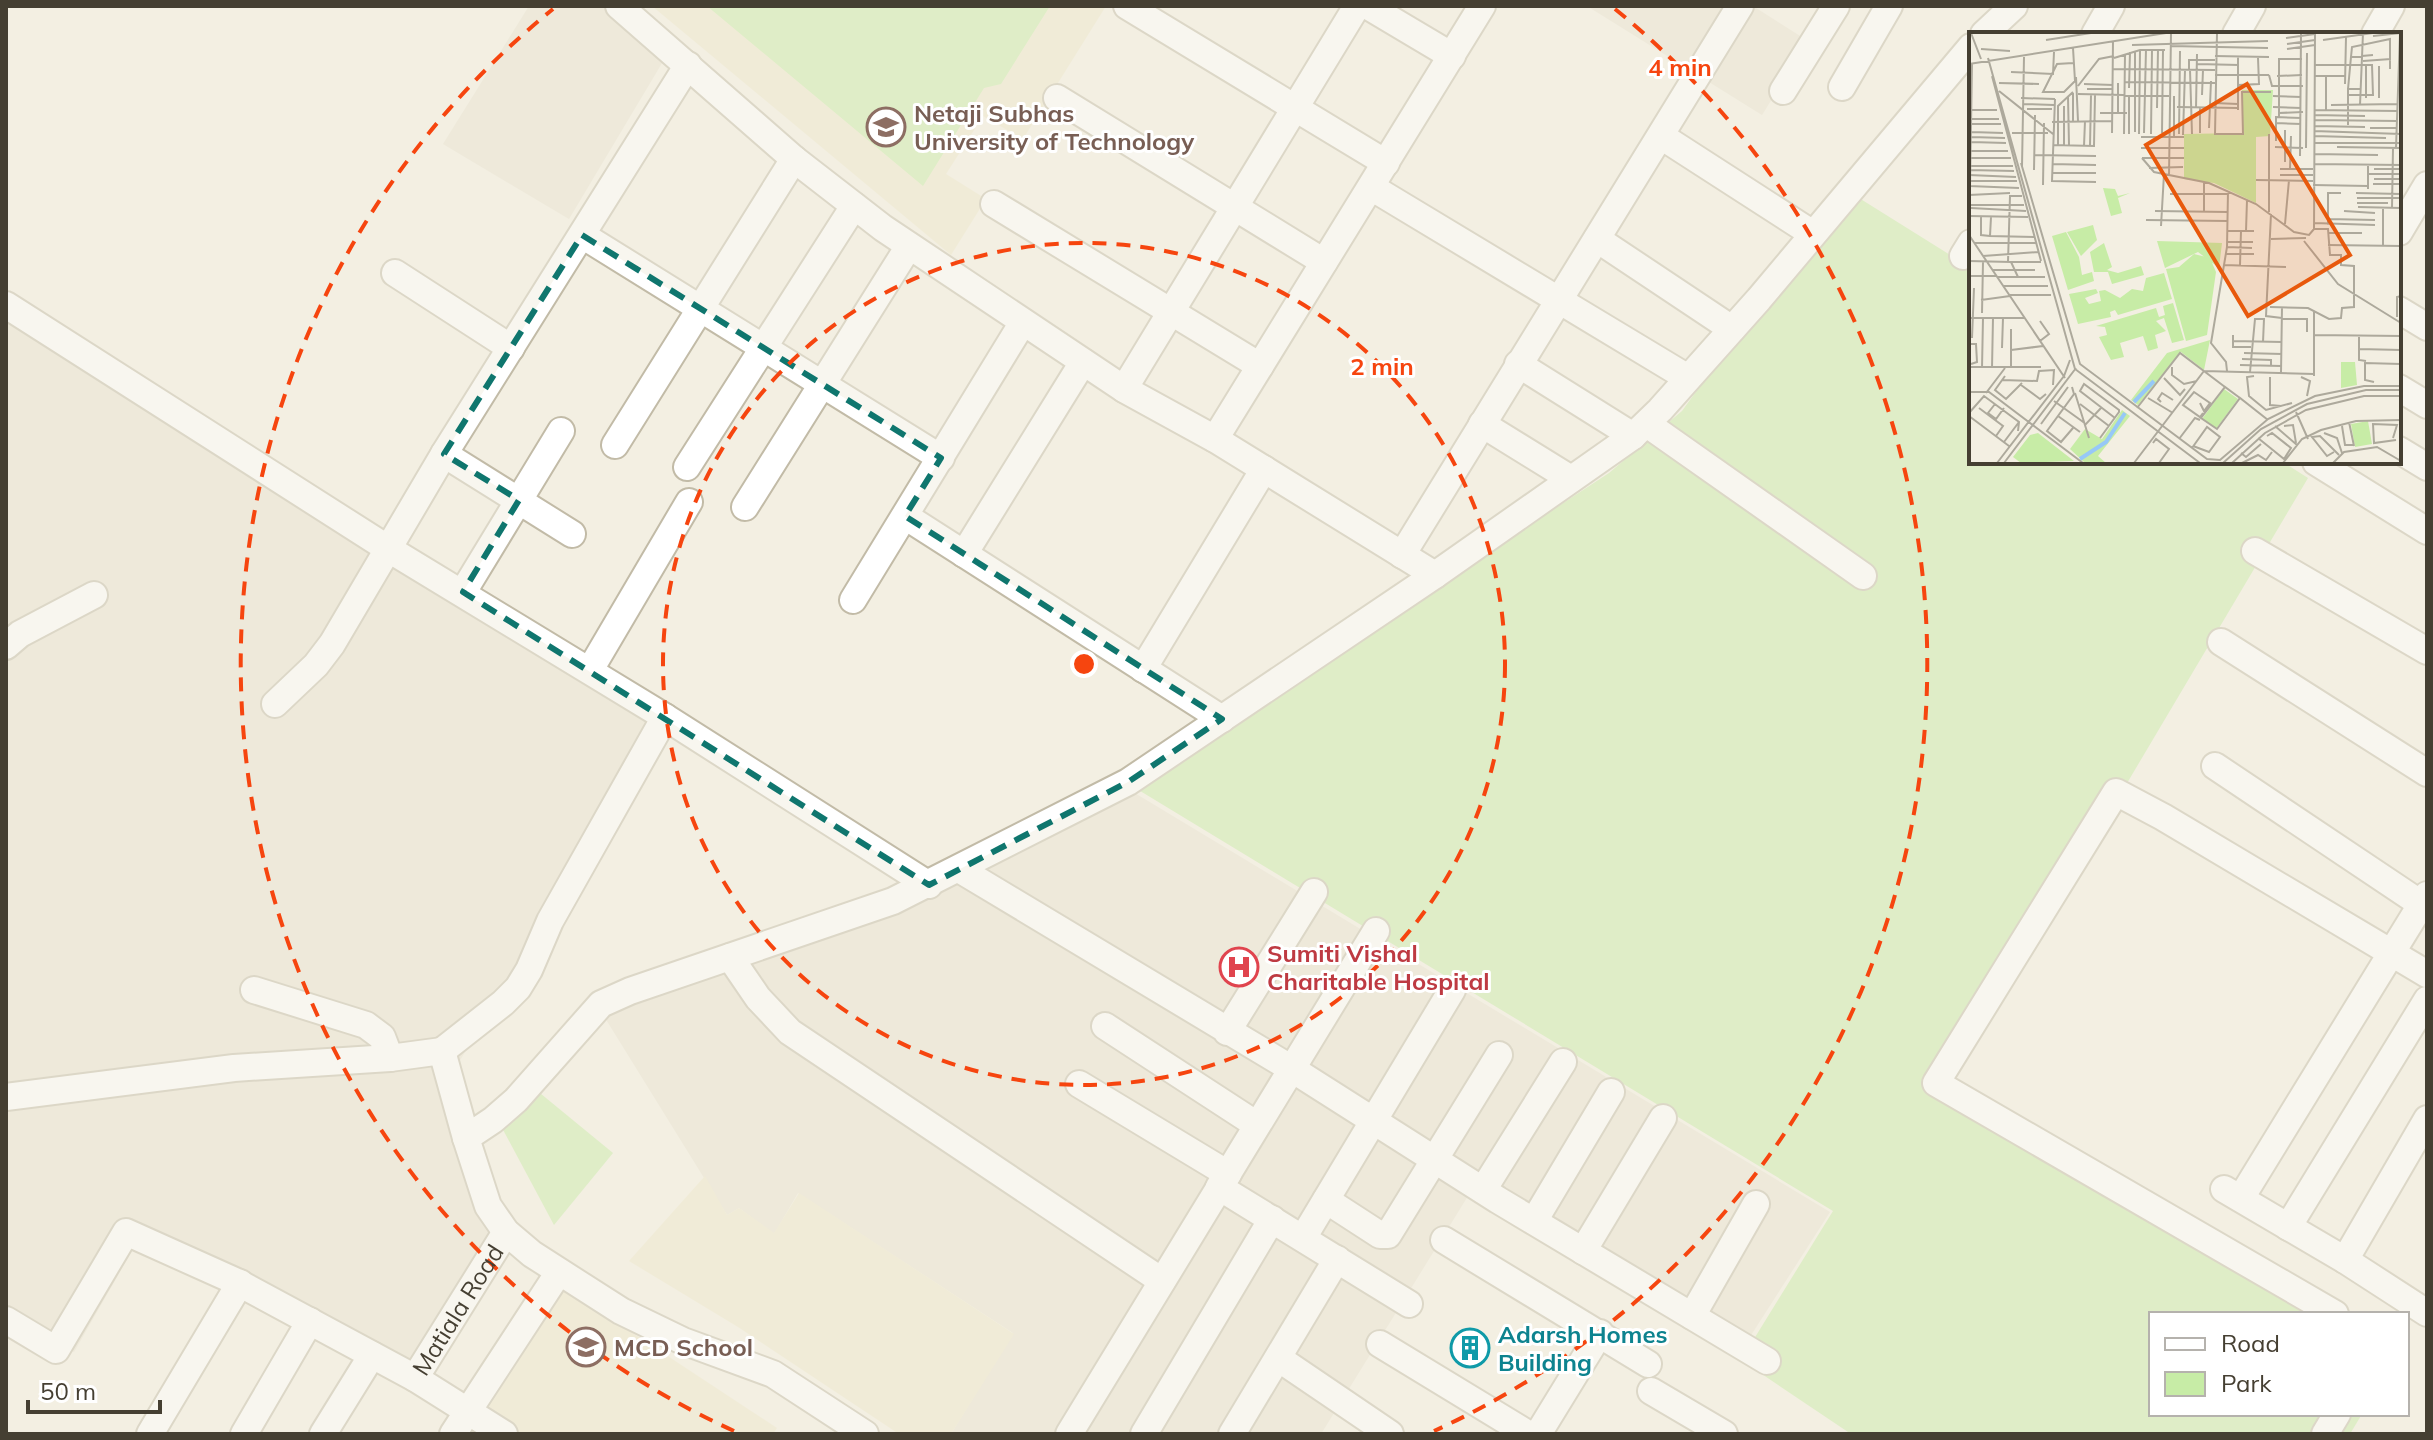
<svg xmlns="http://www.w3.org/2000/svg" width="2433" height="1440" viewBox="0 0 2433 1440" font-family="Mulish,sans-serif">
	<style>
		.residential { fill: #e8e2d0 }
		.education { fill: #eee7ca }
		.green { fill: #c7eca6 }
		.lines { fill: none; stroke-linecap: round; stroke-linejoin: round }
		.minor-casing { stroke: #c2bba7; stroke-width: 30 }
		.minor { stroke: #fff; stroke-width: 26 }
		.marked { fill: none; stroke: #0f766e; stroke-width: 6; stroke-dasharray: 16 10; stroke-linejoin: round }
		.ring { fill: none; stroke: #f6450f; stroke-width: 4; stroke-dasharray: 14 10 }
		.labels { text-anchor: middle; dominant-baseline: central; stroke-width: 6; stroke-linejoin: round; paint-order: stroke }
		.education-label { font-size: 24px; font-weight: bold; fill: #785e54; stroke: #fff; text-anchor: start }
		.health-label { font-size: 24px; font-weight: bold; fill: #be3a42; stroke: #fff; text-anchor: start }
		.street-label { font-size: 24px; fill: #453f32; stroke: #fff }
		.culture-label { font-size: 24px; font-weight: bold; fill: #0d838f; stroke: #fff; text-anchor: start }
		.inset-river { fill: none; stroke: #97c8f7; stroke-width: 4 }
		.inset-road { fill: none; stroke: #ada99c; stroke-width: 2 }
		.view { fill: #e8590c; fill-opacity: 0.15; stroke: #e8590c; stroke-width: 4 }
		.inset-edge { fill: none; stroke: #453f32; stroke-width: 4 }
		.centre { fill: #f6450f; stroke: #fff; stroke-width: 4 }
		.ring-label { font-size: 24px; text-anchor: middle; font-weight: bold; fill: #f6450f; stroke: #fff; stroke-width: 6; stroke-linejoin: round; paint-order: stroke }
	</style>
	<rect width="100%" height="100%" fill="#f3efe2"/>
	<g class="residential">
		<path d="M529 6H604L668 53 569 219 443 144Z"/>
		<path d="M1587 6H1753L1808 41 1762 115Z"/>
		<path d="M6 307 659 725 459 1062 506 1219 406 1375 144 1230 74 1352 6 1321Z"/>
		<path d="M1128 789 1830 1212 1737 1357 1468 1196 1321 1434H951L1013 1333 798 1193 774 1234 739 1208 727 1215 597 1005 908 903Z"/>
	</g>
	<g class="education">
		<path d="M652 6H1106L1023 139 983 116 946 174 986 199 951 255Z"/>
		<path d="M705 1176 727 1215 739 1208 774 1233 799 1193 1014 1334 951 1434H899L738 1327 629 1261Z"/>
		<path d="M560 1285 777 1428 773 1434H515L475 1409Z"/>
	</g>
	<g class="green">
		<path d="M707 6H1050L1001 84 984 88 923 186Z"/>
		<path d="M1843 188 1971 268V462H2283L2308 478 1945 1090 2330 1314H2151V1414H2362L2350 1434H1851L1741 1360 1833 1211 1132 786 1609 473 1682 411Z"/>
		<path d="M535 1089 613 1153 554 1225 501 1126Z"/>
	</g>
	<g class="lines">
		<defs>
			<g id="minor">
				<path d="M619 6 794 159 883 228 1124 389 1215 439 1435 575"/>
				<path d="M1127 6 1386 163"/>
				<path d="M1368 6 1452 56"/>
				<path d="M1984 34 2014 6"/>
				<path d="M2095 34 2111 6"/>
				<path d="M2236 34 2252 6"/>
				<path d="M2375 34 2391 6"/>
				<path d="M1842 87 1889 6"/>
				<path d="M1783 91 1836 6"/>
				<path d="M1057 98 1324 262"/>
				<path d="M1661 136 1813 234"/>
				<path d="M1371 187 1688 378"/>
				<path d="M994 204 1260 366"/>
				<path d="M2399 232 2427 185"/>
				<path d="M582 235 941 458"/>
				<path d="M1597 239 1732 329"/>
				<path d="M1963 256 1971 243"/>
				<path d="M395 273 511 348"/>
				<path d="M6 305 387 548 665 717 929 885"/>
				<path d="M2399 310 2427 327"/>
				<path d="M1518 364 1633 436"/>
				<path d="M2399 388 2427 405"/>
				<path d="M1124 389 1357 6"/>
				<path d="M1482 424 1571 479"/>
				<path d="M1647 424 1863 576"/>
				<path d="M1215 439 1482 6"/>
				<path d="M615 445 794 159"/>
				<path d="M2399 450 2427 467"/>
				<path d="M444 454 572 534"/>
				<path d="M2316 462 2427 531"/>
				<path d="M687 467 854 206"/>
				<path d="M745 507 909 246"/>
				<path d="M905 516 1222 719"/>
				<path d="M2255 551 2427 651"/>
				<path d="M964 554 1083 362"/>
				<path d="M1402 555 1740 6"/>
				<path d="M463 592 561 431"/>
				<path d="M853 600 1023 322"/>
				<path d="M2221 642 2427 773"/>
				<path d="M6 646 20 634 94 595"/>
				<path d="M1143 669 1264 469"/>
				<path d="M590 670 689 502"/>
				<path d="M275 704 316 665 332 644 444 454 688 65"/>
				<path d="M2215 766 2427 908"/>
				<path d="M959 869 1292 1069 1498 1200 1767 1361"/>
				<path d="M730 957 758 998 790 1032 1162 1281"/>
				<path d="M254 990 366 1025 382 1037 390 1058"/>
				<path d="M1105 1026 1257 1125"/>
				<path d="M1227 1032 1314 892"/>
				<path d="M1079 1084 1228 1174"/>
				<path d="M6 1097 234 1068 390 1058 442 1051"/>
				<path d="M466 1138 442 1051 503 1003 518 988 529 970 550 921 665 717"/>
				<path d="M1219 1187 1409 1304"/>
				<path d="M2224 1189 2345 1260 2427 1313"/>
				<path d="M1483 1190 1563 1062"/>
				<path d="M2241 1198 2427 895"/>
				<path d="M1326 1200 1380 1235H1388L1499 1055"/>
				<path d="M1534 1221 1611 1092"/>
				<path d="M2288 1227 2427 1000"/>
				<path d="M1303 1238 1452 990"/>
				<path d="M1444 1240 1648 1364"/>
				<path d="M1583 1251 1663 1118"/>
				<path d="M2345 1260 2427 1119"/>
				<path d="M2335 1314 1936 1083 2116 792 2163 817 2427 974"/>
				<path d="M1692 1316 1756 1204"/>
				<path id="s1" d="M6 1320 56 1350 126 1232 235 1281 415 1378 506 1232"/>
				<path d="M1380 1344 1528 1434"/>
				<path d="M1278 1358 1390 1434"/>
				<path d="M415 1378 504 1434"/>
				<path d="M1651 1391 1724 1434"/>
				<path d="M150 1434 240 1283"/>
				<path d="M244 1434 310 1321"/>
				<path d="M323 1434 372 1355"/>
				<path d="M453 1434 559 1272"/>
				<path d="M865 1434 773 1374 683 1341 621 1311 532 1254 506 1232 488 1206 466 1138 493 1120 516 1100 601 1004 630 991 893 901 1128 782 1435 575 1633 436 1660 410 1759 299 1971 47"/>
				<path d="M1069 1434 1376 931"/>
				<path d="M1144 1434 1272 1219"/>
				<path d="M1232 1434 1337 1259"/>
				<path d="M1538 1434 1600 1333"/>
				<path d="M2325 1434 2337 1414"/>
			</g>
		</defs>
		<use href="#minor" class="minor-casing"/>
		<use href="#minor" class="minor"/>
	</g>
	<path d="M0 0H2433V1440H0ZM582 235 941 458 905 516 1222 719 1128 782 929 885 463 592 519 500 444 454Z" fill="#f3efe2" fill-opacity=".55" fill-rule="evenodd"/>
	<path class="marked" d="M582 235 941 458 905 516 1222 719 1128 782 929 885 463 592 519 500 444 454Z"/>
	<g class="ring">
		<circle cx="1084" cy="664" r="421"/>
		<path d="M734 1431A843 843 0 0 1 553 9M1615 9A843 843 0 0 1 1434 1431"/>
	</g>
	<defs>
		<symbol id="university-ring" viewBox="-11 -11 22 22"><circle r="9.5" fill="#fff" stroke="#8d6e63" stroke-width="1.5"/><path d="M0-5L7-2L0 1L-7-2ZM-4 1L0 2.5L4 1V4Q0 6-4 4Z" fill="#8d6e63"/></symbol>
		<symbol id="hospital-ring" viewBox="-11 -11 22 22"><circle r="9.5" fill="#fff" stroke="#e0444e" stroke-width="1.5"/><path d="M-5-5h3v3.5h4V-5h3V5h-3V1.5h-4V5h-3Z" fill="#e0444e"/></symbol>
		<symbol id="school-ring" viewBox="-11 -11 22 22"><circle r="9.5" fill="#fff" stroke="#8d6e63" stroke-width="1.5"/><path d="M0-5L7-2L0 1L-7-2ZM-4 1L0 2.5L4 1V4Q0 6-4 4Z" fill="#8d6e63"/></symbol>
		<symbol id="building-ring" viewBox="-11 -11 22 22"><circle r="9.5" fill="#fff" stroke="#0f9aa8" stroke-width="1.5"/><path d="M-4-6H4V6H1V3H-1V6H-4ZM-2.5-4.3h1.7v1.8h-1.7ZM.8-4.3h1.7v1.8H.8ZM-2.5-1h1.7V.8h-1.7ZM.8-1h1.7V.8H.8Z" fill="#0f9aa8"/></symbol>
	</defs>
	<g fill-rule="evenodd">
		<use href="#university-ring" x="864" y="105" width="44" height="44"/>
		<use href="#hospital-ring" x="1217" y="945" width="44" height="44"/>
		<use href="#school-ring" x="564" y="1325" width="44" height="44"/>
		<use href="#building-ring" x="1448" y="1326" width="44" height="44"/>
	</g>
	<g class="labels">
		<g class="education-label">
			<text x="914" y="113">Netaji Subhas<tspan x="914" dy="28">University of Technology</tspan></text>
			<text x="614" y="1347">MCD School</text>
		</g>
		<g class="health-label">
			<text x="1267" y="953">Sumiti Vishal<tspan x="1267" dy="28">Charitable Hospital</tspan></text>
		</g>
		<g class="street-label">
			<text stroke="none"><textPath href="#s1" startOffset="600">Matiala Road</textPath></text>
		</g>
		<g class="culture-label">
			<text x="1498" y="1334">Adarsh Homes<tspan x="1498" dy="28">Building</tspan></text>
		</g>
	</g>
	<g transform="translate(1969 32)">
		<rect width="432" height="432" fill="#f3efe2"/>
		<path d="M273 58H304L301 104 287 105V171L245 151 215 147V102L274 101ZM134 156 146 157 149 164 161 161 149 166 153 181 142 184ZM124 193 128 208 112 224 98 200ZM97 200 110 225 113 243 123 240 125 249 99 258 83 204ZM188 209 253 211 250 236 229 220 196 236ZM135 211 143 235 138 238 149 241 172 234 175 243 143 252 139 240H125L121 220ZM225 222 241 226 247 240 238 303 217 309 197 237 210 235ZM195 241 203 267 149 283 146 278 141 280 142 285 109 292 100 262 127 257 129 261 116 266 120 272 132 269 130 259 136 258 151 266 163 257 174 259 177 246ZM204 271 215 308 203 311 195 286 187 289 197 299 186 303 189 316 179 319 174 304 151 311 155 325 142 328 130 305 138 303 136 295 127 294 187 276 190 285 196 283 194 274ZM241 308 235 338 212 320 169 373 162 368 198 321ZM372 330H386L388 353 372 356ZM255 357 269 367 247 397 233 387ZM153 378 161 384 129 424 137 431H116L101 417 116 397 133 407ZM399 389 403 412 386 415 382 392ZM69 401 105 429 52 431 44 425 61 403Z" fill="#c7eca6"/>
		<path class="inset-river" d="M165 370 185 349M111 427 137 410 156 381"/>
		<path class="inset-road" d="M2 1 12 27M239 1H303M248 2 246 102H274L273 60H302M404 4 432 1M317 6 346 2M77 8 122 1M354 8 404 1M318 12 346 8M163 13 299 9M201 14 299 16M104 16 106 49 95 60H74L88 32 104 31M12 17 41 19M318 17 346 13M246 24 300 25M382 25 383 15 421 7V37M19 26 106 337 231 431M145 26 171 18H196M394 29 422 27M0 32 197 1M228 32 270 33M346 33H403L404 63H379M410 34V66M144 37 246 38M220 38V28H246M221 38 223 102M42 40 84 42 85 20M246 43H300M300 43 303 54H334M23 44 72 229M308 44 333 43M345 44H376M107 45 109 89M155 50 246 51M30 51 70 52M115 52 144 53M376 52 377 5M269 53 290 52 289 26M109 54 130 27 145 24M160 56 161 20M118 57H144M379 57 382 25 404 23M30 59 84 102M104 61V89M109 62 200 64M233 63 234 38M304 64 332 65M99 65 100 113M52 66 86 67M397 66V34M86 67 83 149 127 150M245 71 269 72M55 72 85 73M362 73 428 72M391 73 394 1M95 74V113M208 75 269 76M304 75 332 76M188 76 189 17M227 76 228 22M58 77H83M0 78H28M269 78V25M345 78 428 79M357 78V44M131 81H158M149 81V51M310 81 334 80M345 83 396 84M310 85V27H333M2 87H30M345 88 428 89M83 90 143 89M307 91 332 92M0 92H32M379 93V57H392M345 94 396 95M240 96 242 49M401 96H427M345 99 432 102M2 100 34 101M166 100V19M43 101H79M143 101 144 9M175 101 177 17M193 101 194 18M231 101V76M155 102 156 22M160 102V63M170 102 171 18M182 102 183 17M210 102 211 19M214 103 216 38M345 104 417 106M2 105 36 106M172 105H215M205 106V64M307 109V85L332 86M2 110 37 111M345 111H432M84 113 125 114 126 63M89 113V74L104 60M115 114 116 89M121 114 122 63M306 115 334 116M368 115 432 116M172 116H215M337 116 338 21M427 116 431 1M2 119H39M345 122 409 123M65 123 127 124M331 124 332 1M2 126H42M173 126 185 140 240 151 287 172 325 200 340 203 345 197M173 126H215M316 130V98M52 131 111 332 238 427 251 428 299 387 346 364 395 354H432M83 132 127 133M345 132 432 133M1 134H44M53 134 55 25M180 136 214 135M311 137H344M321 137 322 104M405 137H432M1 138 45 139M65 138 66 83M83 141H127M399 142H432M0 143 47 145M311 143H344M200 144 202 1M405 147H432M287 148 344 149M1 149H48M404 152H432M74 153 75 91M344 153 399 154M0 154 50 156M1 154 3 32M399 157V132M387 161 432 162M201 162H259M0 163 41 161M388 166H432M388 171H419M0 173H55M389 175 432 176M2 176 57 179M423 176 424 116M186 179 259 180M375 179 406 181M235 180V150M300 180V102M302 182 297 284 313 286M0 184 59 185M12 185V203L21 204M22 185 21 204 65 205M359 187 406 188M177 188 259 189M345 191 406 193M316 192 320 148M359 193V161H372M192 194 195 142M345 197 346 1M259 199H285M277 199 278 168M359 201H393M0 203 96 346M302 207 337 206M335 209 369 252 432 291M258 210H284M5 211H67M359 213 432 214M414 213V176M258 215 283 216M257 222H285M14 224 69 220M0 229 42 230M39 230 41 164H53M255 233 317 235M271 233 272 199M23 238H66M0 244H28M28 245H76M49 245 42 230H72M34 254H79M41 263H82M12 268 41 264M301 275 339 276 360 287 372 286 373 276 385 275V234L372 233V223H361L359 197H345M13 281 14 230M428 285V265L432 264M0 286H56M313 287H338V300M42 297V336M264 303V315H282M345 303 432 304M390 303V328L397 329M3 306 5 256M71 309 80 302 71 289M264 309 313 310M0 312H7L8 330 2 332M33 316 34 286M390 317 432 318M42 318 74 314M275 321 313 322M273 327 302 328V334M271 333 312 334M0 335H72M203 335V343L215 352 228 349M13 336 14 286M23 336 24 286M258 339 257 330 242 311 258 215 259 159M281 340 286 287H295L294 310M312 341 313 275M36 344 26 358 37 367 53 351M285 344 278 345 280 364 297 378 323 371M345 344V280M301 345V373L312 374M332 345 341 349 338 364M195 346 211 363 216 357M33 348 68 349 70 339 85 338 84 353M405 350 396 348V331L432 332M52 353 71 367 77 362M103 355 105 362 78 399 92 410 104 396M0 360H20L114 431M17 361 36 336M106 361 120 406M179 366 204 381M271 366 256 355 232 386 248 397 271 366 299 388M85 369 117 392 132 376M192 370 189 367 193 361 204 368M231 371 235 379 241 371 225 360 214 373 231 385 234 381M26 372 19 381 27 387 35 376M111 372 140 394M10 376 34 394 27 404M168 376 211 321 256 355M327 380 339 407M0 381 15 364 50 390 49 399M0 384 40 414M89 384 111 400M380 390 385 414M72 392 99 355M306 394 328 413M315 394 324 393 327 411M373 394 376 413H384M355 401 368 406 373 421M131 406 150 380V378L115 352 111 359 146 386M289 406 315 427 322 416 303 401 298 404M424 406 428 393 404 392 405 411 427 408M210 407 226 386 231 388M35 410 50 390M184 411 187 407 200 417 190 431M223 416 238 395 251 405 240 420 224 414M365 420 358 424 343 405 351 404 370 423M272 421 277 425 292 412M28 431 95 344 101 328M35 431 107 336M165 431 235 339 345 342M254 431 292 397 338 372 397 358H432M263 431 296 401 337 378 395 364H432M273 431 289 423 297 428 303 420M314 431 333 407 352 398 387 389 432 388M364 431 375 420 408 415 432 429"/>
		<path class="view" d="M278 52 381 223 279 284 177 113Z"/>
		<rect width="432" height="432" class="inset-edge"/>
	</g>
	<circle cx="1084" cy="664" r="12" class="centre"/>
	<g class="ring-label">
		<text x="1680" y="76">4 min</text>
		<text x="1382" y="375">2 min</text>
	</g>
	<rect width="2433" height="1440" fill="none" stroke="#453f32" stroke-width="16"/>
	<rect x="2149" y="1312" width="260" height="104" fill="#ffffff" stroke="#b5b2ad" stroke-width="2"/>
	<rect x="2165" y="1338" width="40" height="12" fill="#ffffff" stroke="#b5b2ad" stroke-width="2"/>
	<text x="2221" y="1352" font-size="24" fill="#453f32">Road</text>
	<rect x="2165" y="1372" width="40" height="24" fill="#c7eca6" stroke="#b5b2ad" stroke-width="2"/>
	<text x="2221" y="1392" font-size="24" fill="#453f32">Park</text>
	<path d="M28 1400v12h132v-12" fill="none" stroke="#453f32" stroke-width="4"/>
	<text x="40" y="1400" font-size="24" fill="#453f32" stroke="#ffffff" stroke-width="6" paint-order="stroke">50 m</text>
</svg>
